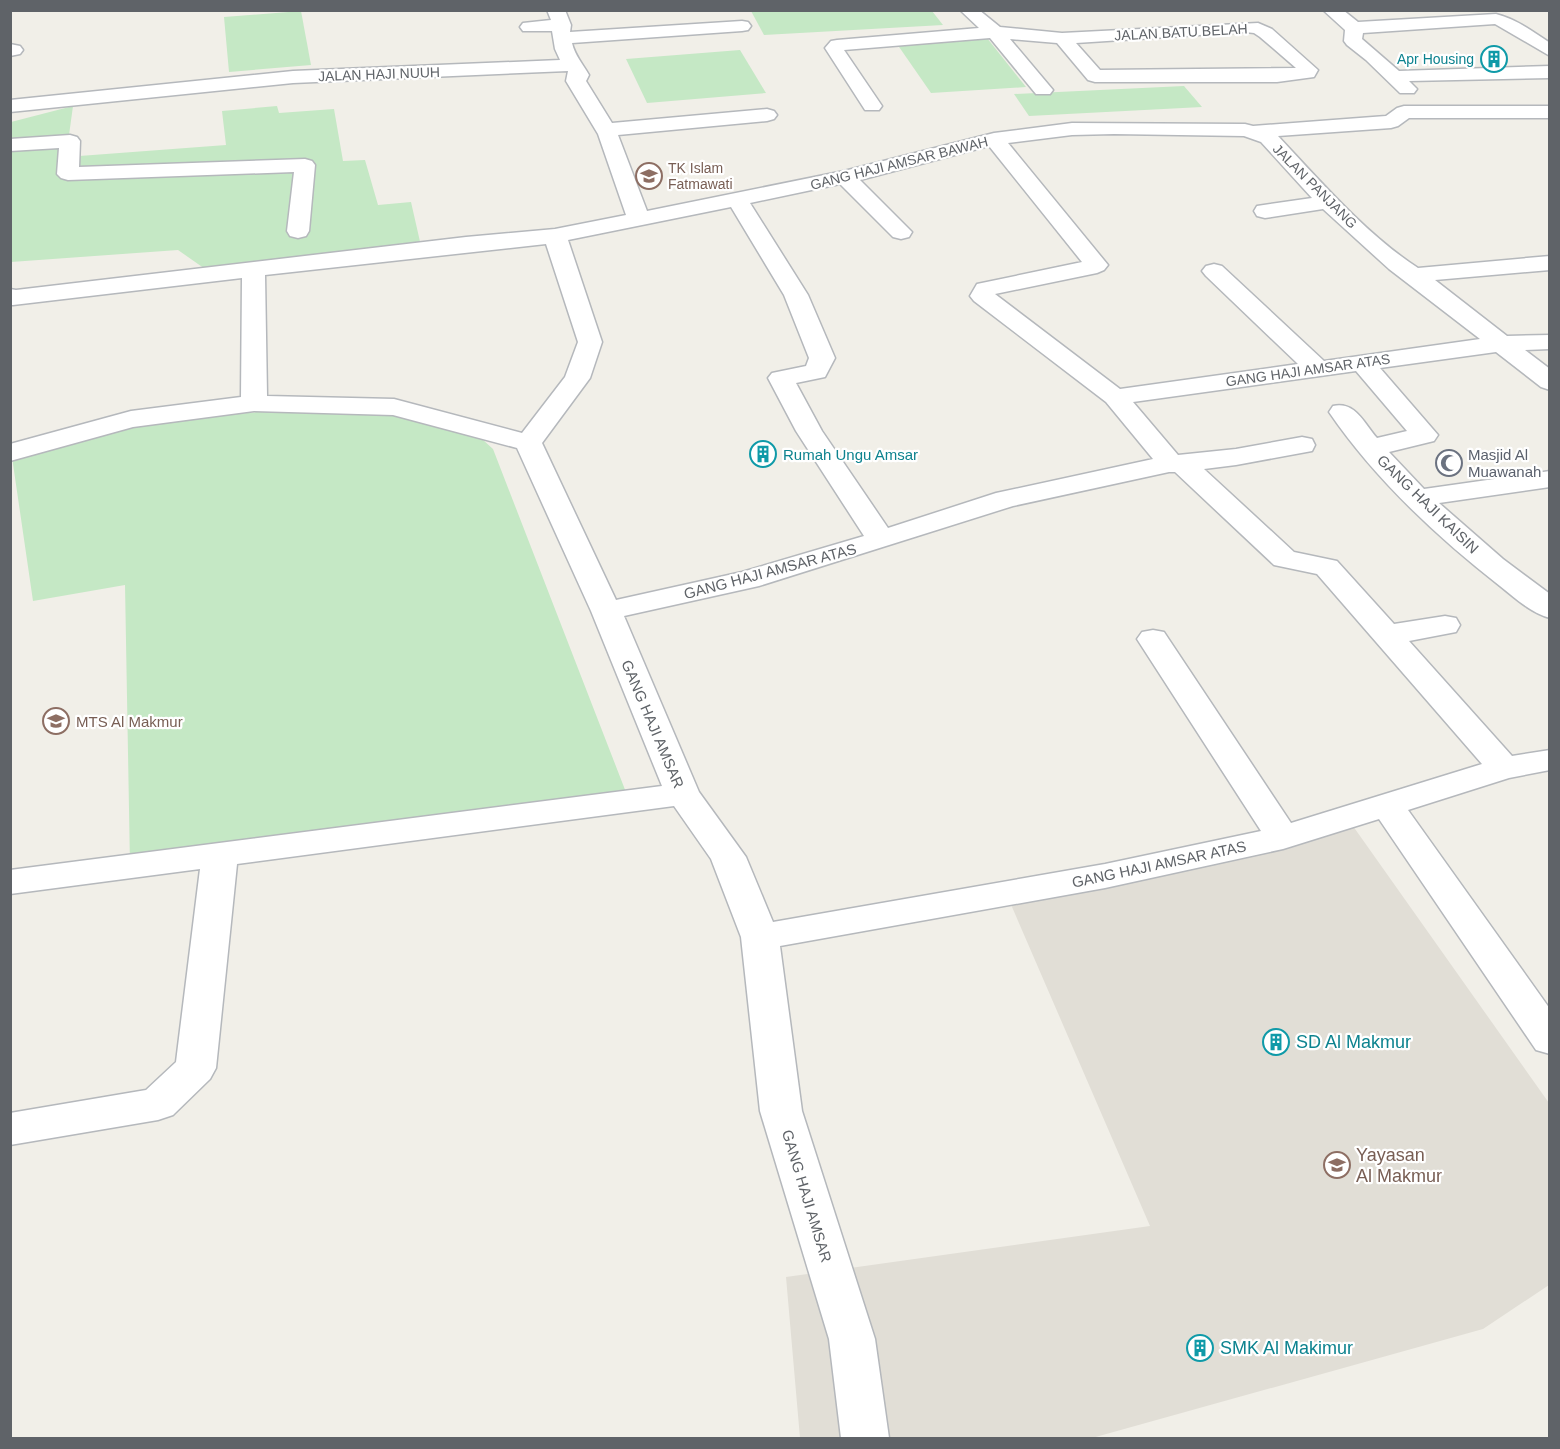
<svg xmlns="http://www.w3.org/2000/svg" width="1560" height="1449" viewBox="0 0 1560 1449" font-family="Arial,sans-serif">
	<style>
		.education { fill: #e1ded6 }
		.green { fill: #c5e8c5 }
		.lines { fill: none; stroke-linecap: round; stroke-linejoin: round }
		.street-casing { stroke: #b5b8bc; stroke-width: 3 }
		.street { fill: #fff; fill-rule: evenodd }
		.labels { text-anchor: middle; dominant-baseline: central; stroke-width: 4.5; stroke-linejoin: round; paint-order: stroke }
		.far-street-label { font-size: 14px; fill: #5f6368; stroke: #fff }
		.far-culture-label { font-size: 14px; fill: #0d838f; stroke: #fff; text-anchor: end }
		.far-education-label { font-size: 14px; fill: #785e54; stroke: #fff; text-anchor: start }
		.culture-label { font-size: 15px; fill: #0d838f; stroke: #fff; text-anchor: start }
		.worship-label { font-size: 15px; fill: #5b616d; stroke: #fff; text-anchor: start }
		.street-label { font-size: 15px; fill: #5f6368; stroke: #fff }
		.education-label { font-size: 15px; fill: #785e54; stroke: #fff; text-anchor: start }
		.near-culture-label { font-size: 18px; fill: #0d838f; stroke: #fff; text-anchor: start }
		.near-education-label { font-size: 18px; fill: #785e54; stroke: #fff; text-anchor: start }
	</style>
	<rect width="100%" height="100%" fill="#f1efe8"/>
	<path class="education" d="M1348 819 1549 1103V1285L1483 1329 1092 1438H800L786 1277 1150 1226 1006 893Z"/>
	<g class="green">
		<path d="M301 11 311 65 229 72 224 17Z"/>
		<path d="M751 11H932L943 25 764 35Z"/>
		<path d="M987 38 1026 87 931 93 897 44Z"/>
		<path d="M740 50 766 93 647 103 626 59Z"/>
		<path d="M1184 86 1202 107 1029 116 1014 94Z"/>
		<path d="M73 106 66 157 226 145 222 111 277 106 279 113 334 109 343 161 365 160 378 205 411 202 421 246 208 271 178 250 11 262V122Z"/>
		<path d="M301 408 392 413 472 430 493 449 629 800 130 865 125 585 33 601 12 457 121 429 204 417Z"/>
	</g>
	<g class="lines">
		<defs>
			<g id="street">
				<path d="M547 10H565L571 25 570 32 742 21 748 22 751 26 748 30 742 31 572 43C575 56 583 64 589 75L586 81 612 123 767 109 774 111 777 115 774 119 767 121 618 135 647 211 844 171 994 133 1072 123 1245 124 1253 126 1386 116 1397 108 1404 106H1550V118H1409L1398 126 1391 128 1278 136C1320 181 1367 235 1418 268L1550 256V270L1435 280 1507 336 1550 335V349L1525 350 1550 369V390L1541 387 1496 352 1380 368 1438 435 1434 441 1389 452 1424 489 1550 471V487L1439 503 1503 559 1550 594V618C1531 613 1515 598 1500 586 1436 536 1374 478 1329 412L1333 406C1355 401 1364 423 1377 438L1407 431 1356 371 1133 402 1178 455 1236 449 1302 437 1312 439 1315 445 1312 451 1236 465 1204 469 1294 552 1337 561 1394 624 1445 616 1456 618 1460 625 1456 632 1409 641 1512 756 1550 750V770L1509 778 1408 810 1550 1009V1054L1536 1050 1379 819 1283 849 1105 888 780 946 802 1111 875 1339 889 1438H841L829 1339 760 1111 741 937 711 859 674 806 237 864 216 1068 210 1079 173 1115 158 1120 10 1145V1113L146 1090 176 1062 200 869 10 894V870L662 786 591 611 517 448 393 415 254 411 133 427 10 461V444L131 411 241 397 242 278 13 305H10V289L16 290 466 237 555 229 626 215 598 134 566 81 568 71 293 83 10 112V100L293 71 560 60 555 49 552 31H523L520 27 523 23 551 20ZM1114 134 1244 136 1261 142 1312 198 1257 206 1254 211 1257 216 1265 218 1323 209 1389 269 1480 339 1324 361 1222 266 1214 264 1206 266 1202 271 1206 276 1298 364 1120 389 995 294 1097 273 1104 270 1108 265 1008 143 1072 135ZM989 146 1082 262 977 284 970 296 974 301 1106 402 1153 459 996 493 888 528 822 431 796 383 825 377 835 358 808 295 750 203 840 184 893 237 901 239 909 237 912 232 860 180ZM731 207 784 295 809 358 806 366 772 373 768 378 796 431 864 536 742 572 616 600 542 443 590 378 602 342 568 240ZM546 244 578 342 565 377 522 433 394 399 267 396 265 275ZM1169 472H1175L1274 565 1317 574 1482 764 1291 823 1164 632 1153 630 1142 632 1137 639 1261 831 1105 864 773 922 746 857 699 792 624 616 759 586 1013 506Z"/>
				<path d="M960 10H979L1000 27 1062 33 1258 23 1272 29 1318 70 1314 77 1277 82H1095L1088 80 1057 43 1010 39 1053 90 1050 94H1036L990 38 844 50 882 106 879 110H865L825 48 831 41 837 40 979 28ZM1245 32 1254 33 1260 37 1296 68 1100 70 1076 43Z"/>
				<path d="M1323 10H1343L1358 22 1496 14C1516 19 1532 31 1550 43V56L1495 24 1363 33 1362 39 1399 71 1550 66V78L1409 81 1417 89 1414 93H1400L1366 60 1347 45 1344 41 1345 30Z"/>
				<path d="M10 44 20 46 23 50 20 54 10 56Z"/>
				<path d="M70 135 77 137 80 141 79 167 305 159 312 161 315 165 309 231 306 236 298 238 290 236 287 231 294 172 68 180 61 178 57 174 59 148 10 151V139Z"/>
			</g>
		</defs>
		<use href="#street" class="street-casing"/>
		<use href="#street" class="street"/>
	</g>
	<defs>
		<symbol id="building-ring" viewBox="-11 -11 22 22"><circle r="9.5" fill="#fff" stroke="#0f9aa8" stroke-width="1.5"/><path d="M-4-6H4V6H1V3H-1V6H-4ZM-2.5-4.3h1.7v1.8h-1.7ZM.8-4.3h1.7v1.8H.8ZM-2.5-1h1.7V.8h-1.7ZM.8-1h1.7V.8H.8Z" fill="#0f9aa8"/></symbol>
		<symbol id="school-ring" viewBox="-11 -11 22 22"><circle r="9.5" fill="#fff" stroke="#8d6e63" stroke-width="1.5"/><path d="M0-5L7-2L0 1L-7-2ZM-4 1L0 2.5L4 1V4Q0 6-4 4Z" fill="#8d6e63"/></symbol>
		<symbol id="mosque-ring" viewBox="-11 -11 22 22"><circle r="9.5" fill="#fff" stroke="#6b7280" stroke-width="1.5"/><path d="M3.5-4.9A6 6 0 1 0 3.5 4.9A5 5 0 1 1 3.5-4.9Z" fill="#6b7280"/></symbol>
	</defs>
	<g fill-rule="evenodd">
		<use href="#building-ring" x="1479" y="44" width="30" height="30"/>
		<use href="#school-ring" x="634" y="161" width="30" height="30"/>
		<use href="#building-ring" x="748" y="439" width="30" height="30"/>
		<use href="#mosque-ring" x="1434" y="448" width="30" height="30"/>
		<use href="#school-ring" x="41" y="706" width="30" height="30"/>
		<use href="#building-ring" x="1261" y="1027" width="30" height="30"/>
		<use href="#school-ring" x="1322" y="1150" width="30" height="30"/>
		<use href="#building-ring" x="1185" y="1333" width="30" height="30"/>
	</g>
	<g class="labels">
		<g class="far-street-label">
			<text transform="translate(1181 32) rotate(-3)">JALAN BATU BELAH</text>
			<text transform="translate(379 74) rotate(-2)">JALAN HAJI NUUH</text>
			<text transform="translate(899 163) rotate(-14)">GANG HAJI AMSAR BAWAH</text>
			<text transform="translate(1315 186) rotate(45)">JALAN PANJANG</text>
			<text transform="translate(1308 370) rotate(-8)">GANG HAJI AMSAR ATAS</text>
		</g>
		<g class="far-culture-label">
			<text x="1474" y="59">Apr Housing</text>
		</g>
		<g class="far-education-label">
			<text x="668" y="168">TK Islam<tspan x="668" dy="16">Fatmawati</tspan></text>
		</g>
		<g class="culture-label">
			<text x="783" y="454">Rumah Ungu Amsar</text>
		</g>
		<g class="worship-label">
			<text x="1468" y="454">Masjid Al<tspan x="1468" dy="17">Muawanah</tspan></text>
		</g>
		<g class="street-label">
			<text transform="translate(1428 504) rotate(44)">GANG HAJI KAISIN</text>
			<text transform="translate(770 571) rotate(-15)">GANG HAJI AMSAR ATAS</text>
			<text transform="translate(653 724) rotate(67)">GANG HAJI AMSAR</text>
			<text transform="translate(1159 864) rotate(-12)">GANG HAJI AMSAR ATAS</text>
			<text transform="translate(807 1196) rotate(73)">GANG HAJI AMSAR</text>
		</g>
		<g class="education-label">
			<text x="76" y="721">MTS Al Makmur</text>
		</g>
		<g class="near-culture-label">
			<text x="1296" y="1042">SD Al Makmur</text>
			<text x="1220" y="1348">SMK Al Makimur</text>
		</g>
		<g class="near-education-label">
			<text x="1356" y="1155">Yayasan<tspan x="1356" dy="21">Al Makmur</tspan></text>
		</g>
	</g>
	<rect width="1560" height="1449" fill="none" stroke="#5f6368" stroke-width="24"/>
</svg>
